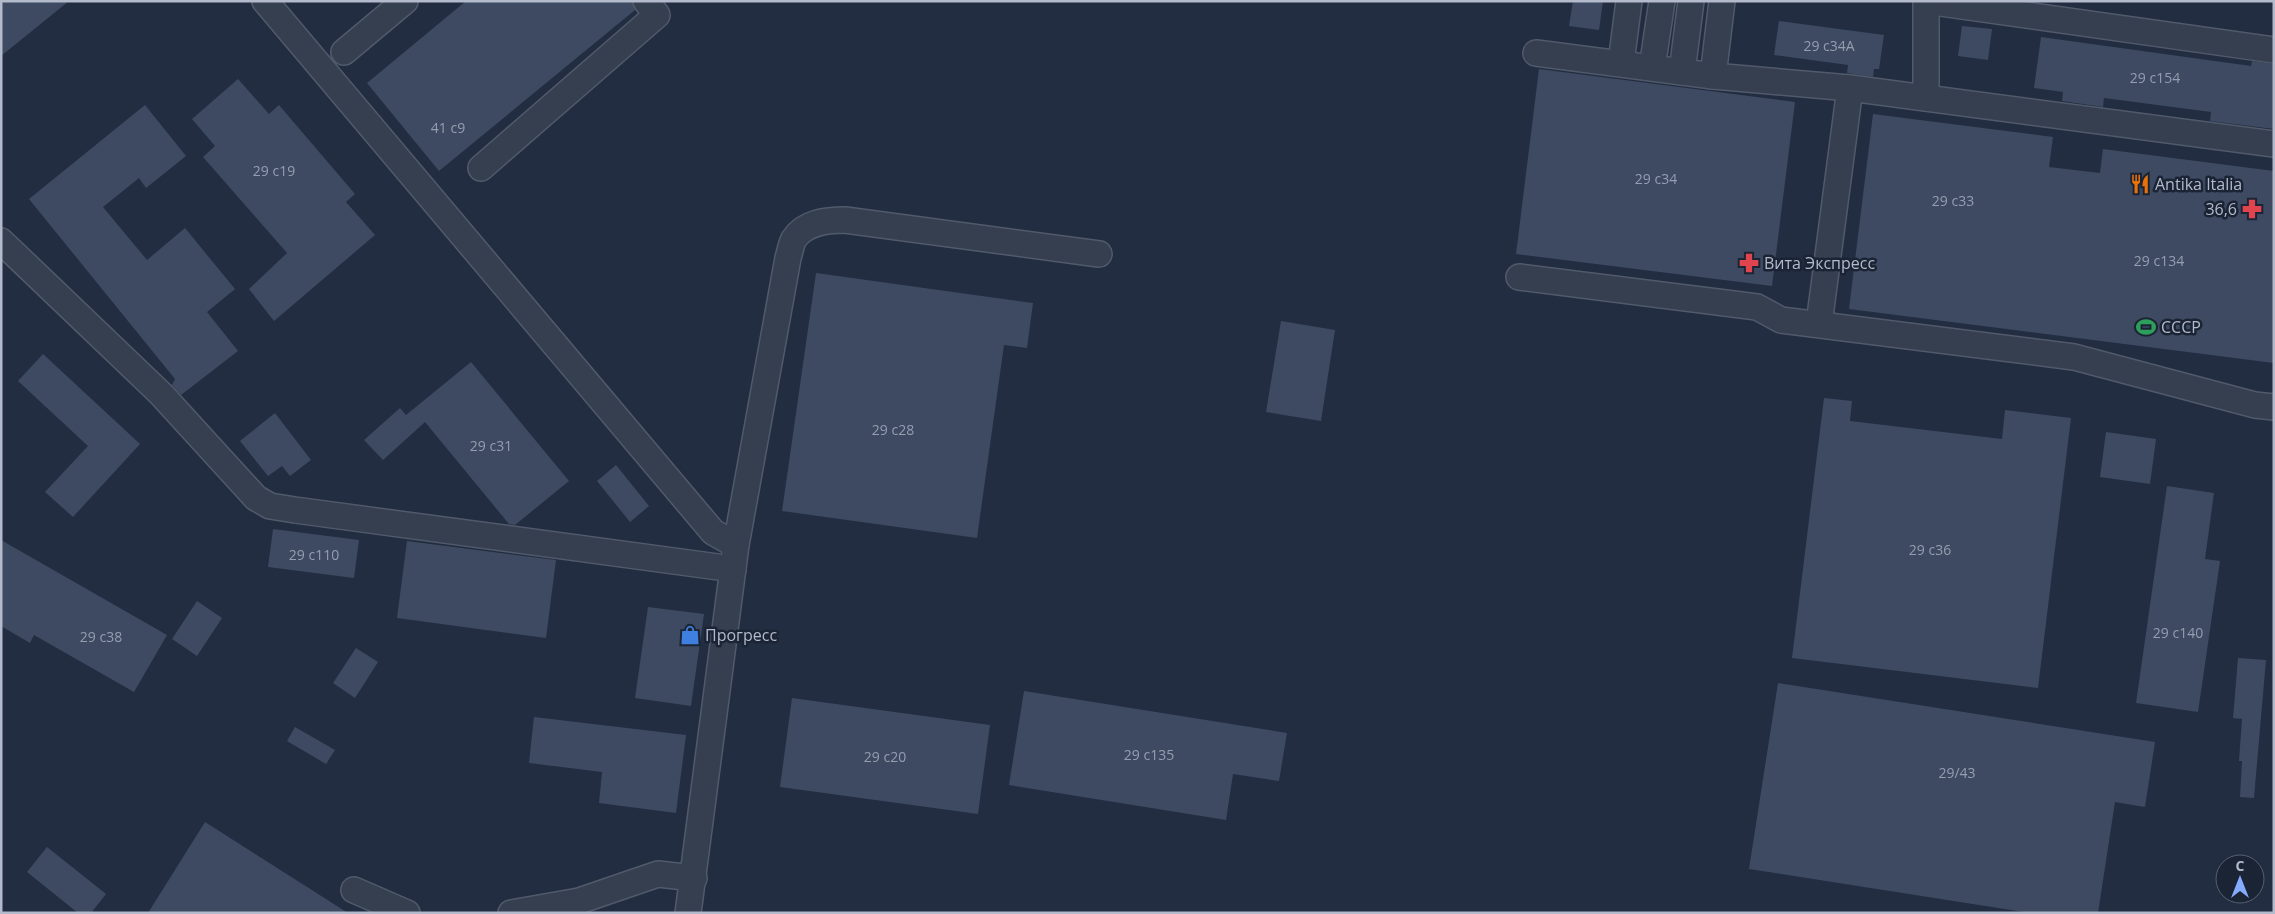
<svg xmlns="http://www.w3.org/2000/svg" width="2275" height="914" viewBox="0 0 2275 914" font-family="'Open Sans',sans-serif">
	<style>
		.building { fill: #3d4a61 }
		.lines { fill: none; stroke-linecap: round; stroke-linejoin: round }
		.minor-casing { stroke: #515a6b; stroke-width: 28 }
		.minor { stroke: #363f50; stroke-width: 25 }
		.labels { text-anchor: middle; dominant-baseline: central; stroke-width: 5; stroke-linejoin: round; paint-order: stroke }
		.number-label { font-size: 14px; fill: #959eb0 }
		.poi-label { font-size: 16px; fill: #b2bacb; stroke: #1b2435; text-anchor: start }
	</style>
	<rect width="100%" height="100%" fill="#222d41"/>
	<g class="building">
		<path d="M1 1H69L1 56Z"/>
		<path d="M466 1H632L635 10 439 171 367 83Z"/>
		<path d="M1573 1H1603L1599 30 1569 26Z"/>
		<path d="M1779 21 1884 35 1879 69H1874L1873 77 1847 73 1848 65 1774 55Z"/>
		<path d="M1962 26 1992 29 1988 60 1958 56Z"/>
		<path d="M2041 37 2251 66 2252 61 2274 64V129L2210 121 2211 112 2104 98 2103 107 2062 101 2063 92 2034 88Z"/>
		<path d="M1539 69 1795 102 1772 286 1516 254Z"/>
		<path d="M238 79 269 114 279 105 355 194 346 202 375 235 274 321 249 289 287 253 203 157 215 146 192 119Z"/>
		<path d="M145 105 186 156 146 188 139 178 103 207 147 260 185 228 235 289 207 312 238 351 181 395 172 385 175 379 29 199Z"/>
		<path d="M1873 114 2053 137 2049 167 2100 173 2103 149 2274 171V363L1849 309Z"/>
		<path d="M816 273 1033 303 1027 348 1004 345 977 538 782 511Z"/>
		<path d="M1281 321 1335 330 1321 421 1266 412Z"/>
		<path d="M43 354 140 444 73 517 45 492 88 446 18 381Z"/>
		<path d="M471 362 569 481 515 525 509 524 425 422 383 460 364 440 400 408 406 415Z"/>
		<path d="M1824 398 1852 401 1850 421 2002 439 2005 410 2071 418 2038 688 1792 658Z"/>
		<path d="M275 413 311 460 290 476 282 466 268 476 240 441Z"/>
		<path d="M2106 432 2156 439 2150 484 2100 477Z"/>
		<path d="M616 465 649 506 630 522 597 481Z"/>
		<path d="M2167 486 2214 493 2205 559 2220 561 2198 712 2136 703Z"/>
		<path d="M273 529 359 540 354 578 268 567Z"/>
		<path d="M1 540 167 635 134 692 34 635 30 643 1 626Z"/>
		<path d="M407 541 556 560 546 638 397 618Z"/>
		<path d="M197 601 222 618 197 656 172 639Z"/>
		<path d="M648 607 704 614 691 706 635 698Z"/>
		<path d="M356 648 378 662 355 698 333 683Z"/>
		<path d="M2238 658 2266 660 2254 798 2240 797 2242 761H2239L2242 719 2233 718Z"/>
		<path d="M1778 683 2155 742 2145 807 2115 802 2098 913H2030L1749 869Z"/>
		<path d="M1024 691 1287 733 1279 781 1233 774 1226 820 1009 785Z"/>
		<path d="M792 698 990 725 978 814 780 787Z"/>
		<path d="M534 717 686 735 676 813 599 803 602 772 529 763Z"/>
		<path d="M295 727 335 750 326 764 287 741Z"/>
		<path d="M205 822 348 913H148Z"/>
		<path d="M47 847 106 894 91 913H78L27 872Z"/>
	</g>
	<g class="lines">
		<defs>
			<g id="minor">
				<path d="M265 1 713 532 736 545"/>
				<path d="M1926 1 2274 50"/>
				<path d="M1926 3V98"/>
				<path d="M344 52 405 1"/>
				<path d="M1536 53 1713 76 1850 88 1819 324"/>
				<path d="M1621 63 1629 1"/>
				<path d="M1652 68 1662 1"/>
				<path d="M1682 72 1691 1"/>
				<path d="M1713 76 1722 1"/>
				<path d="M1850 88 2274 144"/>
				<path d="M481 168 657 15 646 1"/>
				<path d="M1 241 161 394 256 498 270 506 295 510 733 569"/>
				<path d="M1519 277 1757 307 1781 320 2074 357 2255 405 2274 407"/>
				<path d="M354 890 407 913"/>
				<path d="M511 913 579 901 658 874 694 878"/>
				<path d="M688 913 736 545 788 258C790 252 791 244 794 239 805 222 827 220 845 220L1099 254"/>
			</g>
		</defs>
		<use href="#minor" class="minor-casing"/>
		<use href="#minor" class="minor"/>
	</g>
	<defs>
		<symbol id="restaurant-bare" viewBox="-9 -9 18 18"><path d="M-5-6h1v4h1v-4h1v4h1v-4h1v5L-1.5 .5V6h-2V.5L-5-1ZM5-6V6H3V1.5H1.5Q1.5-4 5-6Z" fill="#e8710a" stroke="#1b2435" stroke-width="2.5" paint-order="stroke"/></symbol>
		<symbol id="pharmacy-bare" viewBox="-9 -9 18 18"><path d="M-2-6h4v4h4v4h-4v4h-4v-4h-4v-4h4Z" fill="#e0444e" stroke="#1b2435" stroke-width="2.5" paint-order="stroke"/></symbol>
		<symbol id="stadium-bare" viewBox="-9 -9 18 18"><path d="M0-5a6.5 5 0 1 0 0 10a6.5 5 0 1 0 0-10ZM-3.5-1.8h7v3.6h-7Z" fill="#2e9e5b" stroke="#1b2435" stroke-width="2.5" paint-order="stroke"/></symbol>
		<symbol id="shop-bare" viewBox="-9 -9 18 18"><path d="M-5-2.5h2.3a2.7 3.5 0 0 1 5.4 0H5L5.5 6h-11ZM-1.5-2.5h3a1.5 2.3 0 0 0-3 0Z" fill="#3f7fe0" stroke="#1b2435" stroke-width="2.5" paint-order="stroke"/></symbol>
	</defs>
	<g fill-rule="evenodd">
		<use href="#restaurant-bare" x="2126" y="170" width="28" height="28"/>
		<use href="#pharmacy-bare" x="2238" y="195" width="28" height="28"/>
		<use href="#pharmacy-bare" x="1735" y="249" width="28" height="28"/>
		<use href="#stadium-bare" x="2132" y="313" width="28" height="28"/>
		<use href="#shop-bare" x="676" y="621" width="28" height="28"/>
	</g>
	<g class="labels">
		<g class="number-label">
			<text x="1829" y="45">29 с34А</text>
			<text x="2155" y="77">29 с154</text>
			<text x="448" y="127">41 с9</text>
			<text x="274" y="170">29 с19</text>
			<text x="1656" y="178">29 с34</text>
			<text x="1953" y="200">29 с33</text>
			<text x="2159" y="260">29 с134</text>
			<text x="893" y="429">29 с28</text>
			<text x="491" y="445">29 с31</text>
			<text x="1930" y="549">29 с36</text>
			<text x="314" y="554">29 с110</text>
			<text x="2178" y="632">29 с140</text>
			<text x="101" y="636">29 с38</text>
			<text x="1149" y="754">29 с135</text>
			<text x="885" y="756">29 с20</text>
			<text x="1957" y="772">29/43</text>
		</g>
		<g class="poi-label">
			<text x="2155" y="184">Antika Italia</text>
			<text x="2237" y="209" text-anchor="end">36,6</text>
			<text x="1764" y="263">Вита Экспресс</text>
			<text x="2161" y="327">СССР</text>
			<text x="705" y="635">Прогресс</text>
		</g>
	</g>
	<rect width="2275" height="914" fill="none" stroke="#b2bacb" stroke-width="5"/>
	<g transform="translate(2240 879)"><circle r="24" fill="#1b2435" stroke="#576071"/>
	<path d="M0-4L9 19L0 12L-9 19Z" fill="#84abff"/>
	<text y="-8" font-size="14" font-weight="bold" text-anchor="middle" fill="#b2bacb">С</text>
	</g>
</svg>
